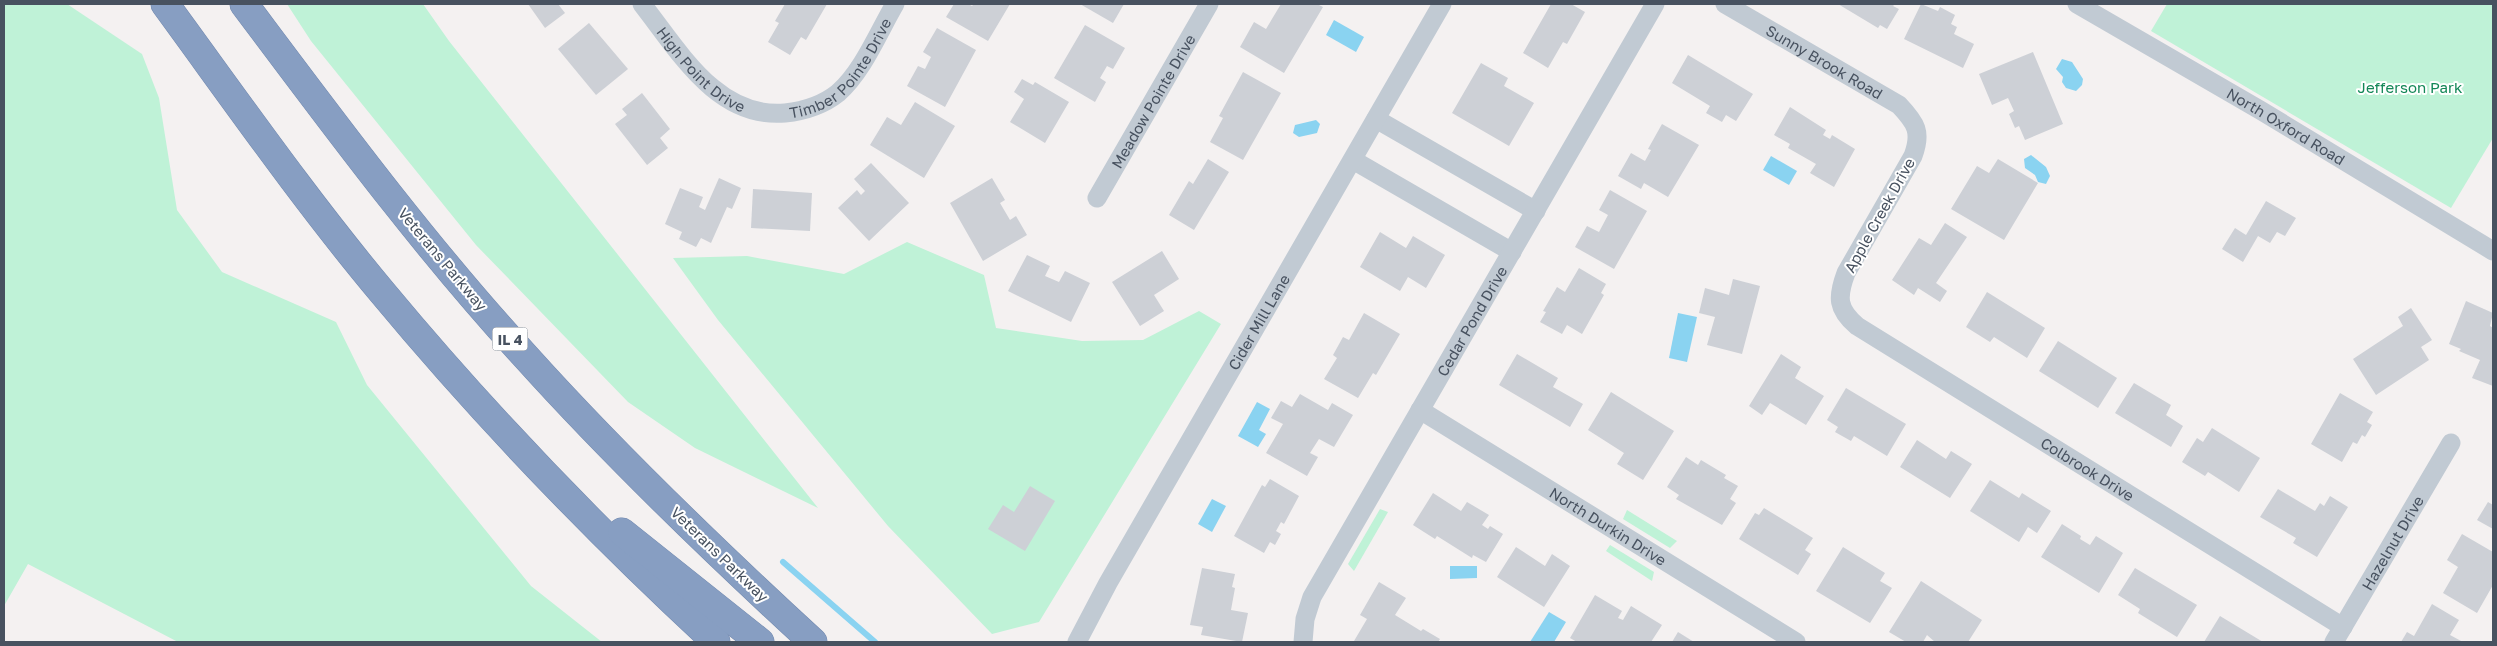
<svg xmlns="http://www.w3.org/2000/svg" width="2497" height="646" viewBox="0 0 2497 646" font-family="'Golos Text',sans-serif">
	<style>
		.green { fill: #bff2d7 }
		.water { fill: #8ad3f1 }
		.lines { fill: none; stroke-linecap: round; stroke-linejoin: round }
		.stream { stroke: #8ad3f1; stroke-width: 6 }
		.building { fill: #cdd0d6 }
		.highway-casing { stroke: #7289ae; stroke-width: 29 }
		.street { stroke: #c1cad3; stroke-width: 19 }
		.highway { stroke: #879ec2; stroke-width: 28 }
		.labels { text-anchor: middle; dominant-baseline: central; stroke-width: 4; stroke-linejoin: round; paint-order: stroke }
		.shield { fill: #fff; stroke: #7f8690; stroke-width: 1 }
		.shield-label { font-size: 14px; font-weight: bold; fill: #485260 }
		.street-label { font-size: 15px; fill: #485260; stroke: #fff }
		.park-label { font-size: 15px; fill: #138757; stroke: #fff }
	</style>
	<rect width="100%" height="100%" fill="#f4f1f1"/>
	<g class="green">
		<path d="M4 4H67L142 54 159 98 177 210 222 272 336 322 367 385 531 586 602 642H178L28 564 4 606Z"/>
		<path d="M287 4H423L449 41 818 508 695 448 628 402 476 245 311 41Z"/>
		<path d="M2167 4H2493V138L2451 208 2151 31Z"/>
		<path d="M907 242 984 275 996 328 1082 341 1143 340 1199 311 1221 324 1039 622 992 634 888 526 718 320 673 258 747 256 844 274Z"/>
		<path d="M1380 509 1388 512 1354 571 1348 564Z"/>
		<path d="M1627 510 1677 541 1670 548 1623 519Z"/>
		<path d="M1610 545 1654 572 1652 581 1606 551Z"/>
	</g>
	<g class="water">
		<path d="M1334 20 1364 37 1356 52 1326 35Z"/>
		<path d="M2062 59 2072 62 2083 79 2082 85 2076 91 2066 88 2062 82 2063 77 2056 69Z"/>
		<path d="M1316 120 1320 124 1317 133 1299 137 1293 133 1295 125Z"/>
		<path d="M2031 155 2046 167 2050 176 2046 184 2038 182 2035 175 2025 168 2024 159Z"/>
		<path d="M1771 156 1797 171 1789 185 1763 170Z"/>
		<path d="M1678 313 1697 317 1687 362 1669 358Z"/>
		<path d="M1257 402 1270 409 1259 430 1266 434 1258 447 1238 436Z"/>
		<path d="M1212 499 1226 506 1212 532 1198 524Z"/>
		<path d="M1450 566H1477V578L1450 579Z"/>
		<path d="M1549 612 1566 622 1554 642H1530Z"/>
	</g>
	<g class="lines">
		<path class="stream" d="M783 562 875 642"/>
	</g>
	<g class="building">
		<path d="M528 4H558L565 13 545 28Z"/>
		<path d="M785 4H827L806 40 801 37 790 55 768 42 779 23 775 21Z"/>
		<path d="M954 4H968L972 6 974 4H1010L988 41 946 17Z"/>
		<path d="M1080 4H1124L1113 23Z"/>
		<path d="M1281 4H1317L1323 7 1284 73 1240 47 1254 22 1266 29Z"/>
		<path d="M1551 4H1571L1585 12 1567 44 1563 42 1548 68 1523 53Z"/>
		<path d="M1838 4H1895L1893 6 1899 9 1887 29 1880 25 1878 28Z"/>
		<path d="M1921 4 1938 11 1940 7 1955 15 1951 24 1957 27 1954 34 1974 44 1963 68 1904 39Z"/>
		<path d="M589 23 628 69 596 95 558 49Z"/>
		<path d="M1085 25 1125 48 1113 69 1107 66 1100 78 1106 82 1095 102 1054 78Z"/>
		<path d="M937 28 976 50 945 107 907 86 918 66 925 69 931 57 923 52Z"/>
		<path d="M2033 52 2063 124 2025 140 2019 126 2015 128 2009 114 2014 111 2008 98 1992 105 1979 74Z"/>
		<path d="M1688 55 1753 94 1736 121 1726 115 1722 122 1706 113 1710 106 1672 83Z"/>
		<path d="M1481 63 1508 78 1504 86 1534 103 1509 146 1452 113Z"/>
		<path d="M1243 72 1281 93 1243 160 1210 142 1223 118 1219 116Z"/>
		<path d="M1022 79 1033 85 1035 82 1069 102 1045 143 1010 122 1024 99 1014 92Z"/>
		<path d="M642 93 670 129 660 138 668 148 647 165 615 124 627 115 622 109Z"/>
		<path d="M915 102 955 126 924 178 870 145 887 117 901 125Z"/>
		<path d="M1790 107 1826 130 1823 135 1830 139 1832 135 1855 149 1834 187 1810 173 1816 164 1788 148 1790 144 1774 135Z"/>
		<path d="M1662 124 1699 145 1668 197 1644 183 1641 189 1618 176 1631 153 1645 161 1651 150 1648 149Z"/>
		<path d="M1208 159 1229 172 1194 230 1169 215 1189 181 1193 184Z"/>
		<path d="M1998 159 2038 183 2004 240 1951 209 1977 166 1989 173Z"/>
		<path d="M871 163 909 203 869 241 838 208 857 190 861 195 865 191 854 179Z"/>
		<path d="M719 178 741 188 732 209 727 207 711 243 701 238 696 247 679 239 682 232 665 224 680 188 703 197 699 207 705 210Z"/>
		<path d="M992 178 1005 200 1000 203 1010 220 1016 216 1027 235 983 261 950 203Z"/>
		<path d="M753 189 812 193 810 231 751 228Z"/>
		<path d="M1610 190 1647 211 1614 269 1575 247 1587 226 1599 232 1608 215 1599 210Z"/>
		<path d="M2266 201 2296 218 2285 236 2277 232 2270 243 2258 236 2243 262 2222 249 2235 228 2246 235Z"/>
		<path d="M1945 223 1967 237 1936 283 1947 291 1940 302 1918 288 1914 295 1892 280 1919 238 1931 245Z"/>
		<path d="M1380 232 1406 248 1413 236 1445 255 1426 288 1408 277 1400 291 1360 267Z"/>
		<path d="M1162 251 1179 279 1154 295 1164 311 1140 326 1112 282Z"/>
		<path d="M1027 255 1050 266 1045 276 1059 282 1065 271 1090 283 1071 322 1008 291Z"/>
		<path d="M1579 268 1606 284 1601 293 1604 295 1582 334 1567 325 1562 334 1540 322 1546 312 1543 311 1557 287 1565 292Z"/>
		<path d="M1733 279 1760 286 1742 354 1707 345 1715 317 1699 313 1705 288 1729 295Z"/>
		<path d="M1987 292 2045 328 2027 358 1994 337 1990 342 1966 327Z"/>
		<path d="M2466 301 2493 313 2490 326 2493 328V386L2472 378 2480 360 2459 351 2461 349 2449 344Z"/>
		<path d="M2411 308 2432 340 2421 347 2429 360 2376 395 2353 359 2403 326 2398 317Z"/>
		<path d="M1364 313 1400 334 1376 375 1373 373 1358 398 1324 379 1337 358 1333 355 1343 337 1349 340Z"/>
		<path d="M2058 341 2117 378 2098 408 2039 371Z"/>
		<path d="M1517 354 1558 378 1553 387 1583 404 1570 427 1499 385Z"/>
		<path d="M1781 354 1801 367 1795 378 1824 396 1806 425 1770 403 1762 415 1749 406Z"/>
		<path d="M2134 383 2171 405 2166 415 2183 426 2171 447 2115 413Z"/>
		<path d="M1846 388 1906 424 1887 456 1854 436 1851 441 1835 432 1838 427 1827 420Z"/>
		<path d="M1611 392 1674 431 1643 480 1617 464 1624 453 1588 430Z"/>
		<path d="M2340 393 2373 412 2367 422 2372 425 2365 437 2362 435 2357 444 2353 442 2342 462 2311 444Z"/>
		<path d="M1300 394 1328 410 1332 403 1353 415 1334 447 1319 439 1310 453 1318 457 1307 476 1266 453 1283 424 1271 418 1281 401 1292 407Z"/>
		<path d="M2212 428 2260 458 2239 492 2208 472 2205 476 2182 462 2197 438 2203 442Z"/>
		<path d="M1917 440 1946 459 1951 451 1972 464 1950 498 1900 467Z"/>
		<path d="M1686 457 1698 465 1701 460 1726 475 1724 478 1738 486 1730 499 1736 503 1722 525 1676 499 1679 495 1667 487Z"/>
		<path d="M1270 479 1299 496 1284 524 1281 522 1276 531 1281 534 1275 545 1270 542 1264 553 1234 536 1262 485 1265 487Z"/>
		<path d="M1990 480 2019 498 2022 493 2051 511 2037 533 2028 527 2019 542 1970 511Z"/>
		<path d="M1030 486 1055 501 1025 551 988 529 1003 505 1014 512Z"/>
		<path d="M2278 489 2315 511 2320 503 2324 506 2330 496 2348 507 2317 557 2293 543 2296 538 2260 517Z"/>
		<path d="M1433 493 1461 511 1467 502 1489 515 1482 525 1488 529 1490 526 1503 534 1486 562 1473 555 1472 558 1437 536 1435 539 1413 525Z"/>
		<path d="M2488 502 2493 505V529L2477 520Z"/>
		<path d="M1764 508 1813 538 1805 550 1811 554 1798 575 1739 539 1755 513 1759 515Z"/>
		<path d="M2062 524 2081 536 2080 539 2090 545 2096 536 2123 553 2099 593 2041 557Z"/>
		<path d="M2462 534 2493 552V585L2477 613 2443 593 2458 567 2447 560Z"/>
		<path d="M1516 547 1545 566 1552 554 1570 566 1544 607 1497 577Z"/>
		<path d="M1843 547 1885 573 1880 581 1892 588 1870 623 1816 591Z"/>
		<path d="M1202 568 1235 574 1232 587 1235 588 1231 610 1248 613 1242 642 1201 635 1203 627 1190 625Z"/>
		<path d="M2135 568 2197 605 2177 637 2138 613 2140 609 2118 595Z"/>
		<path d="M1921 581 1982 620 1968 642H1935L1927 635 1923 642H1906L1889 632Z"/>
		<path d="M1379 582 1406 598 1395 615 1421 631 1423 629 1440 639 1438 642 1354 641 1367 619 1360 615Z"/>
		<path d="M1595 595 1622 611 1618 618 1623 620 1631 606 1662 625 1651 642H1577L1570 638Z"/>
		<path d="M2432 604 2459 620 2450 635 2463 642H2401L2407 632 2414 636Z"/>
		<path d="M2220 616 2263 642H2204Z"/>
		<path d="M1678 632 1694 642H1672Z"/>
	</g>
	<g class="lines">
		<defs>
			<g id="highway">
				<path d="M165 4C236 101 305 200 382 292 485 416 598 533 716 642"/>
				<path d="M244 4C334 124 424 246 526 357 616 457 714 551 813 642"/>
				<path d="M622 532 760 642"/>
			</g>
		</defs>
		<use href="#highway" class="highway-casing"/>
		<g class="street">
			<path id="s1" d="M642 4C679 51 717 119 785 113 804 111 823 105 838 93 863 71 878 33 895 4"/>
			<path id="s2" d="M1725 4 1899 105C1916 123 1922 132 1913 156L1846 273C1837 297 1837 309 1857 326L2343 627"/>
			<path id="s3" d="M2077 4 2260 110 2493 251"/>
			<path d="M1376 119 1536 211"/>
			<path d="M1353 160 1512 252"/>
			<path id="s4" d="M1097 198 1209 4"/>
			<path id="s5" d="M1420 410 1796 642"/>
			<path id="s6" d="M1077 642 1108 583 1442 4"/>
			<path id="s7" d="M1303 642 1305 619 1312 597 1655 4"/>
			<path id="s8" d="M2334 642 2451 443"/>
		</g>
		<use href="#highway" class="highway"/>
	</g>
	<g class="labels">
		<rect class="shield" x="492.5" y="327.5" width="35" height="23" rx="4"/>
		<g class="shield-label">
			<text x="510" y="339">IL 4</text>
		</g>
		<g class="street-label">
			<text stroke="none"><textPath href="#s2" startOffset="115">Sunny Brook Road</textPath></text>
			<text stroke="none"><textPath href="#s1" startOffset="264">Timber Pointe Drive</textPath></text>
			<text stroke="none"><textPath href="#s1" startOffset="89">High Point Drive</textPath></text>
			<text stroke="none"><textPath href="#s4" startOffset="112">Meadow Pointe Drive</textPath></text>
			<text stroke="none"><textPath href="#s3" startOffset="242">North Oxford Road</textPath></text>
			<text transform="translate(1879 215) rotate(-61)">Apple Creek Drive</text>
			<text transform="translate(443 259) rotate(50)">Veterans Parkway</text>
			<text stroke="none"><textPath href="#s7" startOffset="365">Cedar Pond Drive</textPath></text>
			<text stroke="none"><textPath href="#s6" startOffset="368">Cider Mill Lane</textPath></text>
			<text stroke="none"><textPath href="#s2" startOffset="724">Colbrook Drive</textPath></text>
			<text stroke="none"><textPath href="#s5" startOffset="221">North Durkin Drive</textPath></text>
			<text stroke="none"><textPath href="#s8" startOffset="115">Hazelnut Drive</textPath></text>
			<text transform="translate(720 554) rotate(44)">Veterans Parkway</text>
		</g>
		<g class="park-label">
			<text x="2410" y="87">Jefferson Park</text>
		</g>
	</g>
	<rect width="2497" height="646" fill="none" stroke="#485260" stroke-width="10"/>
</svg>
